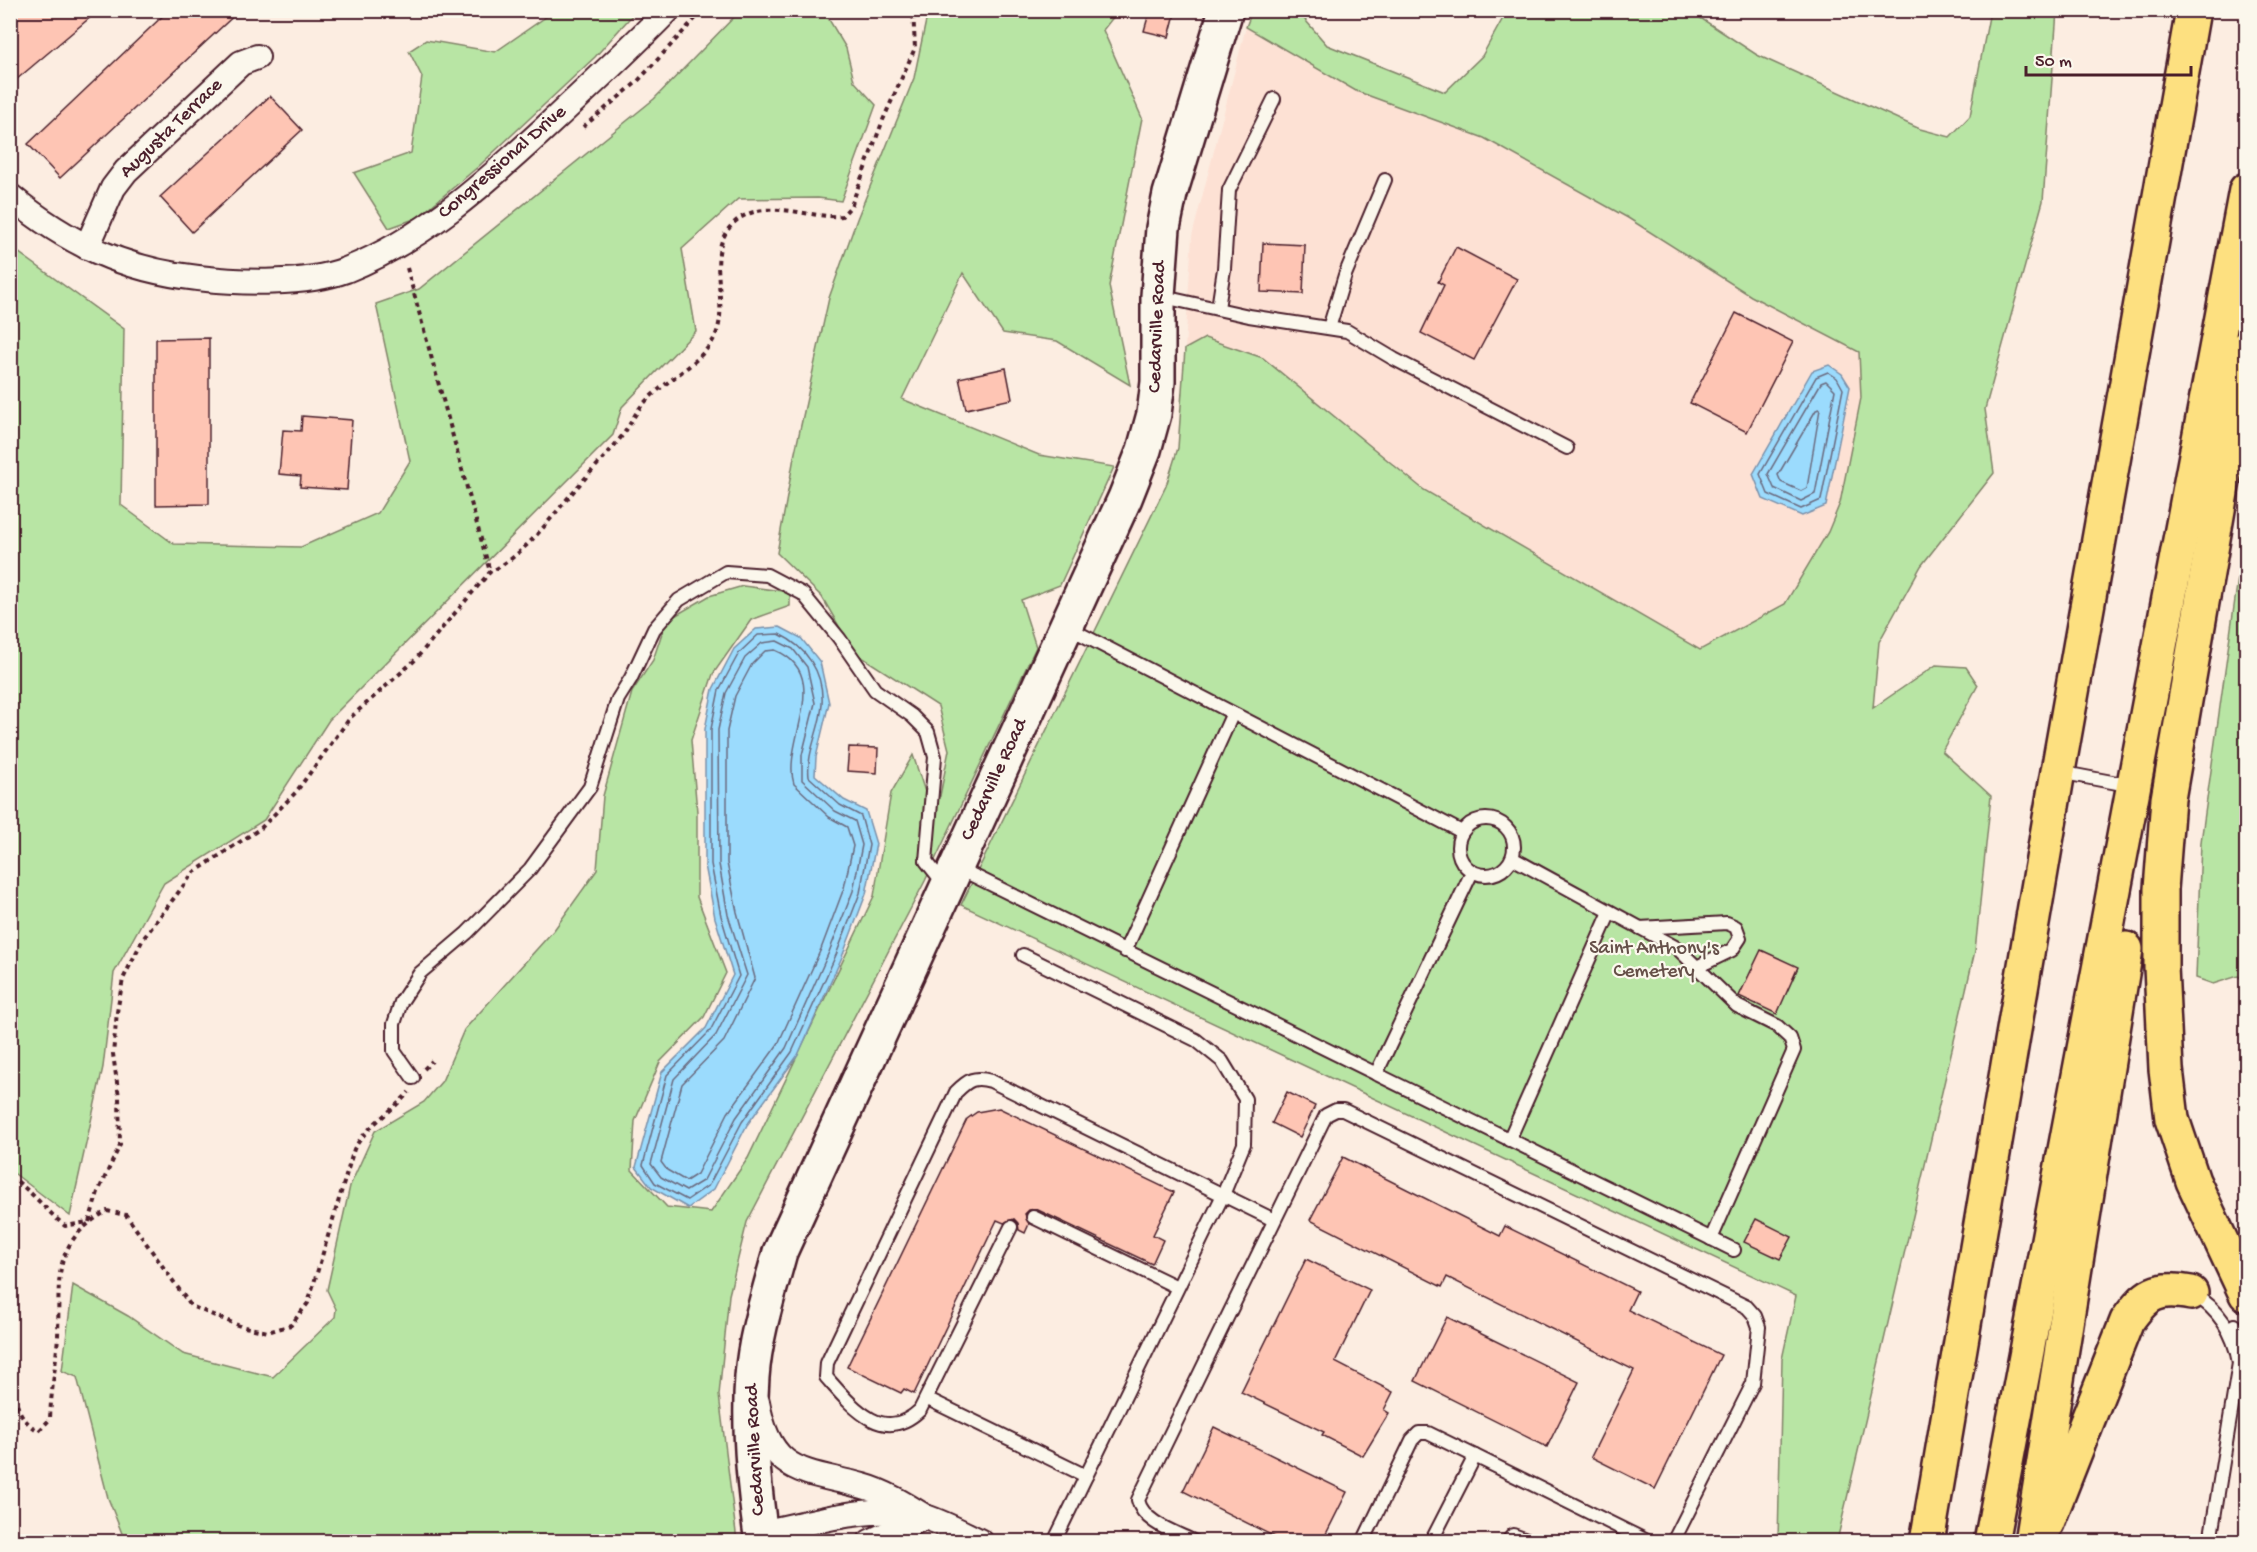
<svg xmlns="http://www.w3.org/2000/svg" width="2257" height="1552" viewBox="0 0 2257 1552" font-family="'Gochi Hand',sans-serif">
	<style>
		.built { fill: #fde1d4 }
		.green { fill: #b8e5a4; stroke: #818268; stroke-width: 1.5 }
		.water { fill: #9bdbfd; stroke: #7b90a9; stroke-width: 1.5 }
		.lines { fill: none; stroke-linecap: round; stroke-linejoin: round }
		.shore { stroke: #6a6a7f; stroke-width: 1.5 }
		.building { fill: #fec5b4; stroke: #4a1f2b; stroke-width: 1.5 }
		.lane-casing { stroke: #4a1f2b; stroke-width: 16 }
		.street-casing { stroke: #4a1f2b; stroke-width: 28 }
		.secondary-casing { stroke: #4a1f2b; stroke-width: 38 }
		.highway-casing { stroke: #4a1f2b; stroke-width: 38 }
		.path { stroke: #4a1f2b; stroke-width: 4; stroke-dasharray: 4.5 4.5; stroke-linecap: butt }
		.lane { stroke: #fbf7ec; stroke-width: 12 }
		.street { stroke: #fbf7ec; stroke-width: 24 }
		.secondary { stroke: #fbf7ec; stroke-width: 33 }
		.highway { stroke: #fde080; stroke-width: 33 }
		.labels { text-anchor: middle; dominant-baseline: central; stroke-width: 4.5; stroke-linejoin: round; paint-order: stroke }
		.street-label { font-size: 20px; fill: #4a1f2b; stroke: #fbf7ec }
		.park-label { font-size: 20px; fill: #665049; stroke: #fbf7ec }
	</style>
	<rect width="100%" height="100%" fill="#fcede1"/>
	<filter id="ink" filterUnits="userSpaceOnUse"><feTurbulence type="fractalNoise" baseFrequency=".0167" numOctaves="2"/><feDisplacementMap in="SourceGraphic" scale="12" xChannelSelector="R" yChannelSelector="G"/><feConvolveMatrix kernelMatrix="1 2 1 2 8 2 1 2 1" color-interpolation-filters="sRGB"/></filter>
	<g filter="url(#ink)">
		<path class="built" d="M1246 27 1356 91 1484 138 1628 218 1751 296 1859 352 1861 398 1840 503 1828 532 1785 604 1700 650 1424 490 1263 358 1205 338 1185 349 1192 236Z"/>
		<g class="green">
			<path d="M556 10 636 11 595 57 479 166 417 218 389 228 354 173 411 153 422 77 409 51 426 40 495 52Z"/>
			<path d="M740 11H824L846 48 854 81 876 105 841 201 818 198 738 199 682 249 696 331 622 407 613 435 329 720 264 820 164 883 114 973 103 1067 70 1216 11 1171V247L124 329 121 505 174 544 301 547 378 513 410 461 376 304 419 289 654 99Z"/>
			<path d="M928 11H1118L1103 30 1142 118 1109 286 1130 385 1057 341 1003 333 963 273 902 399 1039 455 1114 467 1060 585 1021 600 1036 647 925 881 747 1222 729 1295 719 1395 737 1541H125L108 1498 77 1377 62 1371 73 1285 128 1316 183 1354 273 1377 335 1317 336 1309 327 1290 350 1186 375 1131 424 1102 442 1081 464 1030 554 930 597 870 603 796 632 692 653 660 666 621 709 596 743 586 790 592V606L751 620 713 674 691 740 697 812V897L726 973 704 1017 660 1062 635 1121 632 1170 667 1207 711 1212 748 1158 874 896 891 793 913 755 925 792 940 796 949 750 938 706 854 652 822 597 777 553 794 457 829 298 857 219 914 78Z"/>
			<path d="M1252 11H1301L1300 14 1327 45 1445 92 1482 56 1507 11H1690L1757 55 1920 129 1950 137 1970 116 1990 11H2057L2043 201 1985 409 1994 473 1921 566 1879 642 1873 708 1936 665 1966 667 1978 685 1942 751 1991 796 1975 951 1837 1541H1778L1782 1359 1796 1296 961 905 1166 486 1178 448 1185 349 1205 338 1263 358 1424 490 1700 650 1785 604 1828 532 1840 503 1861 398 1859 352 1751 296 1628 218 1484 138 1356 91 1246 27Z"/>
			<path d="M2246 521V982L2238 976 2213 984 2196 978 2201 842Z"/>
		</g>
		<g class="water">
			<path d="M1829 365 1842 374 1850 387 1826 506 1802 516 1763 499 1753 474 1812 371Z"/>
			<path d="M780 627 801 638 820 662 829 703 816 757 815 775 844 800 866 811 876 844 866 894 842 957 798 1055 747 1125 714 1189 688 1208 651 1187 636 1167 662 1072 706 1028 733 975 715 918 705 865V729L713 689 734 649 756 629Z"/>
		</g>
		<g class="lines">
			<g class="shore">
				<path d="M1828 372 1837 378 1843 389 1821 500 1801 509 1768 494 1760 474 1816 377Z"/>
				<path d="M1826 381 1835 390 1815 494 1801 501 1774 488 1768 474 1821 383Z"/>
				<path d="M1820 409 1807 488 1801 491 1781 482 1778 475 1816 410Z"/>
				<path d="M779 634C806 647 824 672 822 704 821 729 806 752 809 777L840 805 861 816 869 845 860 893 836 955 792 1052 742 1122 709 1185 687 1200 655 1183 643 1165 667 1075 710 1031 739 976 721 916 711 864V729L719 690 739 653 758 635Z"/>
				<path d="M777 641 793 649 807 667 815 703 802 755V780L835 811 855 821 862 845 853 891 829 952 786 1048 736 1118 704 1180 686 1191 661 1177 651 1164 674 1079 716 1035 747 975 728 915 719 864 718 730 726 693 745 658 762 643Z"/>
				<path d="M775 650C835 675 781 743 794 784L829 817 847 827 853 846 844 888 821 949 778 1044 728 1113 697 1174 686 1181 667 1170 661 1162 682 1084 724 1041 755 978 737 912 727 863V731L735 696 752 664 765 651Z"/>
			</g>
		</g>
		<g class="building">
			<path d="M22 10H99L10 85V20Z"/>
			<path d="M169 10H240L60 178 28 144Z"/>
			<path d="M1150 10H1176L1169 37 1144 31Z"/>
			<path d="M270 96 302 130 192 232 160 197Z"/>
			<path d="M1263 243 1305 245 1303 294 1261 292Z"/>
			<path d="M1456 247 1517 279 1474 360 1421 333 1444 285 1438 282Z"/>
			<path d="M1736 313 1793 342 1747 432 1690 403Z"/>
			<path d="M209 338V504L156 505V339Z"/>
			<path d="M1006 368 1012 399 966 409 959 378Z"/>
			<path d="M302 416 352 420 347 490 300 487 301 476 279 474 283 430 301 431Z"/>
			<path d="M849 747 878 748 877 773 847 771Z"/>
			<path d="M1761 950 1798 967 1777 1014 1739 996Z"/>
			<path d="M1287 1092 1315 1106 1300 1137 1272 1123Z"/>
			<path d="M999 1108 1174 1192 1153 1235 1163 1240 1152 1264 1036 1209 1029 1210 1025 1214 1029 1224 1025 1233 1019 1230 1018 1223 1014 1219 1004 1223 997 1220 914 1394 904 1389 901 1393 847 1367 967 1119 977 1112Z"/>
			<path d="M1343 1157 1500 1236 1505 1226 1637 1291 1628 1310 1721 1355 1655 1489 1591 1457 1634 1370 1447 1277 1442 1287 1310 1220Z"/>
			<path d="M1756 1219 1792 1237 1780 1259 1744 1242Z"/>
			<path d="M1306 1259 1370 1290 1335 1362 1393 1392 1384 1410 1389 1413 1363 1456 1322 1435 1324 1432 1241 1392Z"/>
			<path d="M1447 1317 1579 1382 1547 1447 1415 1381Z"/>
			<path d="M1214 1427 1347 1492 1322 1542H1285L1183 1491Z"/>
		</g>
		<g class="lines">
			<defs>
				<g id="lane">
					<path d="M1159 296 1249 316 1347 331 1394 359 1567 448"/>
					<path d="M1218 308 1224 269 1229 190 1274 99"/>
					<path d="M1329 328 1345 275 1385 180"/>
					<path d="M1067 627 1462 832"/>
					<path d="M2059 772 2133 786"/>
					<circle cx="1486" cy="847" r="28"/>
					<path d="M1512 858 1677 948 1737 1006 1777 1026 1790 1038 1794 1050 1711 1239"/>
					<path d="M956 867 1734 1250"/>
					<path d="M1640 928 1727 923 1736 927 1740 938 1732 950 1699 966"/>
					<path d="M1125 951 1232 715"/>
					<path d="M1376 1074 1472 872"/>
					<path d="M413 1078 394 1051V1024L401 1002 420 973 467 933 530 869 590 787 618 699 631 678 654 629 679 600 726 572 767 575 803 594 839 638 875 690 912 716 928 732 935 757 926 861 945 885"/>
					<path d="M1509 1140 1610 912"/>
					<path d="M1033 1217 1177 1287"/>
					<path d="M1011 1227 920 1410C882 1446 851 1405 826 1377L827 1363 956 1092C968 1080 974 1076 991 1081L1223 1195 1244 1144 1245 1099 1222 1061 1196 1040 1023 955"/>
					<path d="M2192 1293C2219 1309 2234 1332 2239 1363L2210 1542"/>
					<path d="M2234 1325 2246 1347"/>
					<path d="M928 1399 1086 1476"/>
					<path d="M1054 1542 1223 1195 1274 1220"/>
					<path d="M1195 1542C1175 1532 1143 1523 1138 1500L1326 1115 1336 1110H1343L1747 1307 1755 1316 1759 1327 1753 1383 1673 1542"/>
					<path d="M1363 1542 1412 1440 1419 1433H1428L1475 1456"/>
					<path d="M1431 1542 1475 1456 1649 1542"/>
					<path d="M1507 1542 1513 1535 1532 1542"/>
				</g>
				<g id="street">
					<path d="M10 196C67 243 124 270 198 278 241 283 305 285 346 270 424 239 483 185 544 129 586 90 628 51 668 10"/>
					<path d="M87 247 113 188 126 171 241 63 257 57"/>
					<path d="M757 1402C770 1476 804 1470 863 1486 885 1492 906 1505 925 1517"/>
					<path d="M760 1533C813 1523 871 1502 925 1517 944 1523 963 1533 981 1542"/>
					<path d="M870 1542 925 1517"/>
				</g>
				<path id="secondary" d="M762 1542C754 1489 748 1431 752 1377 755 1335 769 1293 780 1252L1125 498 1144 450 1154 414 1158 382V296L1163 228 1170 194 1226 10"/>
				<g id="highway">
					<path d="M2246 348 2168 799 2161 889V967L2166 1069 2172 1119 2193 1181 2246 1294"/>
					<path d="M2047 1523 2127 1321C2146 1294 2157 1286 2191 1293"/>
					<path d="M1927 1542 2058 771 2193 10"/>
					<path d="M1991 1542 2246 190"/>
					<path d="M2031 1542 2126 949"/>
				</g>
			</defs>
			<use href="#lane" class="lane-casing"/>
			<use href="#street" class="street-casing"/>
			<use href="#secondary" class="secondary-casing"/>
			<use href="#highway" class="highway-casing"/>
			<g class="path">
				<path d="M430 10C462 18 488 18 520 10"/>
				<path d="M583 127 637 82 703 10"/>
				<path d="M407 268 490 572"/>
				<path d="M424 1069 432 1061"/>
				<path d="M10 1182 14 1179C33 1193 47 1211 65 1226L88 1222"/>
				<path d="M89 1222 98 1192 120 1145 119 1097 113 1054 117 1012 123 979 143 939 193 873 261 828 296 792 350 718 414 661 490 572C527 554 553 514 580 484 594 468 609 453 622 436 630 426 635 412 645 402 665 381 695 367 712 342 735 307 699 252 736 221 766 197 809 219 842 216L851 206 883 120 915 48 913 10"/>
				<path d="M10 1378C16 1401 17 1419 39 1431L50 1419C51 1391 56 1364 58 1336 60 1278 50 1244 107 1211L126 1215 191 1306 240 1326 268 1332 291 1325 308 1303 354 1149C369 1123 390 1114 409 1092"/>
			</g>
			<use href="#lane" class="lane"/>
			<use href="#street" class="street"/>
			<use href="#secondary" class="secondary"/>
			<use href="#highway" class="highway"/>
		</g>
	</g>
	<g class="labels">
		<g class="street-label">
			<text transform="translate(172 129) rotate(-44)">Augusta Terrace</text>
			<text transform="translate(503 163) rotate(-41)">Congressional Drive</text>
			<text transform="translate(1158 327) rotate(-88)">Cedarville Road</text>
			<text transform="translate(995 780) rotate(-65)">Cedarville Road</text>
			<text transform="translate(756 1450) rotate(-93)">Cedarville Road</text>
		</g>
		<g class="park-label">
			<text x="1654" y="949">Saint Anthony's<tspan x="1654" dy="23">Cemetery</tspan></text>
		</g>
	</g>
	<rect width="2257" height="1552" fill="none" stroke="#fbf7ec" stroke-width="36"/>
	<rect x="18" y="18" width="2221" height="1516" fill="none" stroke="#4a1f2b" stroke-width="2" filter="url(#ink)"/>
	<path d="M2026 66v9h165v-9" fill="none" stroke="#4a1f2b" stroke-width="3"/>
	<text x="2035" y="66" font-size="18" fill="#4a1f2b" stroke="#fbf7ec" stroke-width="4.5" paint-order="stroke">50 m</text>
</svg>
